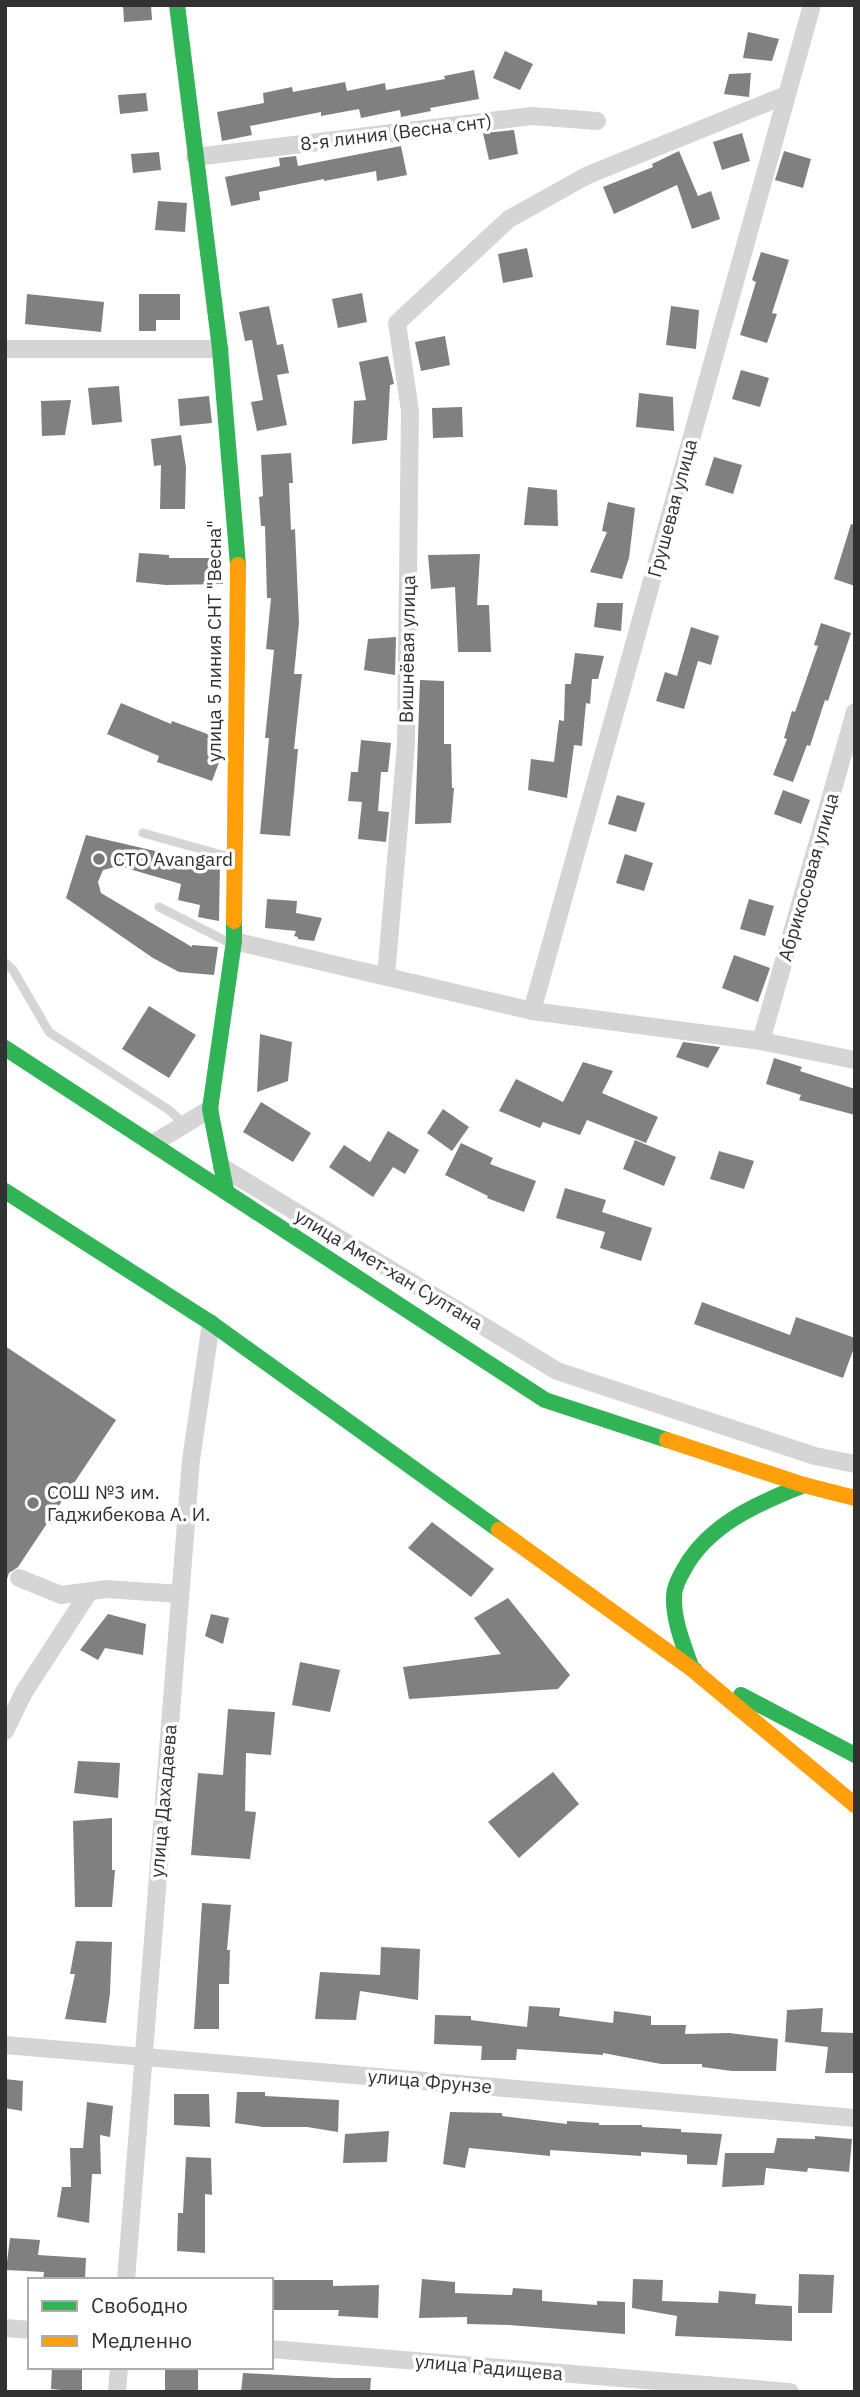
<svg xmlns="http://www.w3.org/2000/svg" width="860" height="2397" viewBox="0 0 860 2397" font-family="'IBM Plex Sans',sans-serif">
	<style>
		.building { fill: #808080 }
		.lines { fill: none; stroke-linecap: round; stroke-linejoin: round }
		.lane { stroke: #d5d5d5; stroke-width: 9 }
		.street { stroke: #d5d5d5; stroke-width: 18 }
		.fast { stroke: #30b455; stroke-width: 16 }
		.slow { stroke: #ff9f0a; stroke-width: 16 }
		.poi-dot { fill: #797979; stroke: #fff; stroke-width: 2.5 }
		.labels { text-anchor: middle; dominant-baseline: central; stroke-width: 7; stroke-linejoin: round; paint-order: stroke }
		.street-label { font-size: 19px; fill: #313131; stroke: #fff }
		.poi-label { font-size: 19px; fill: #313131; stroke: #fff; text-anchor: start }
	</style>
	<rect width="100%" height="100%" fill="#fff"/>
	<g class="building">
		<path d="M123 5H151L152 20 124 22Z"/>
		<path d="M748 32 779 39 772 61 743 58Z"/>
		<path d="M505 51 533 64 520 90 493 78Z"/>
		<path d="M474 70 479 99 430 108 431 111 401 117 400 110 361 118 359 109 321 116V112L250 126 252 135 222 141 217 112 264 103 263 93 292 87 293 92 345 82 347 91 385 83 386 90 445 79 444 76Z"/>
		<path d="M751 73 749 97 724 94 729 74Z"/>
		<path d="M146 93 148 111 120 114 118 95Z"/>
		<path d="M514 130 518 154 489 160 483 133Z"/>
		<path d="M742 133 750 161 722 170 713 142Z"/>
		<path d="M401 146 407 175 377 181 376 171 324 181V179L259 192 260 200 231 206 225 177 280 166 279 158 296 156 298 166Z"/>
		<path d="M679 151 698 196 711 191 720 219 692 229 677 185 614 214 603 187 653 167 652 164Z"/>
		<path d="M784 151 811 159 803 188 775 180Z"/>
		<path d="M159 152 161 170 133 173 131 154Z"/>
		<path d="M158 201 187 203 185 232 155 230Z"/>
		<path d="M527 248 533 277 503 283 498 254Z"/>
		<path d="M761 252 789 260 772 313 777 314 767 343 740 335 756 282 752 280Z"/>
		<path d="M362 293 367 322 338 328 332 299Z"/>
		<path d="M27 294 104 302 101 332 25 324Z"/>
		<path d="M139 294H180V320H156V331H139Z"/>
		<path d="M269 306 277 345 283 344 289 373 277 375 287 425 257 431 251 402 263 400 252 340 245 341 239 312Z"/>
		<path d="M671 306 699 310 696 349 666 345Z"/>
		<path d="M445 336 450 365 421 371 415 342Z"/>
		<path d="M388 356 394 384 390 385 387 440 352 444 354 401 366 400 359 362Z"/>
		<path d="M741 370 769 378 760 407 732 399Z"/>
		<path d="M119 386 122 422 92 425 88 388Z"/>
		<path d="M639 393 673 397 674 431 636 427Z"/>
		<path d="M209 396 212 423 180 426 178 399Z"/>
		<path d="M71 400 65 435 42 436 41 401Z"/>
		<path d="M462 407 463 437 433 438 432 408Z"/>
		<path d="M181 435 186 467 185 509H160L161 465 154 466 151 439Z"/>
		<path d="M291 453 293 483H289L291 530 295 529 299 623 294 674H302L294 749H298L290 836 260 834 269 738H265L274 650 266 649 271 598H267L265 526H261L259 497 263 496 261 455Z"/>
		<path d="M714 457 742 465 733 494 705 485Z"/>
		<path d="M528 487 557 490 558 526 524 525Z"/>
		<path d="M608 502 635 508 629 558 622 579 590 572 607 532 602 531Z"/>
		<path d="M851 524 855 525V586L834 579Z"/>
		<path d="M139 553 169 555V558H223V584L166 585 136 582Z"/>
		<path d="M480 554 477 605H489L491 652H458L455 587 431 589 428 555Z"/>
		<path d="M597 603H623L621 631 594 627Z"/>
		<path d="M821 623 851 633 828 701 825 700 810 746 807 745 793 782 773 775 787 739 784 738 792 711 795 712 818 646 814 645Z"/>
		<path d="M691 627 719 636 711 665 698 661 684 709 656 701 665 672 677 676Z"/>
		<path d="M396 637 395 675 364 670 368 639Z"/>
		<path d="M575 653 604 656 598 679H592L590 704 586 703 582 746 574 745 567 798 528 790 531 759 554 762 559 720 564 721 565 684H571Z"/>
		<path d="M420 680 444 681V744H451L452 788H454L451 823 415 824Z"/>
		<path d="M121 703 171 724 172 721 221 739V757L212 781 157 762 159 756 107 734Z"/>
		<path d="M361 740 391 743 388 772H381L378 811 389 812 386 842 358 839 362 802 348 801 351 772H358Z"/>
		<path d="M783 790 810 800 801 824 774 814Z"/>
		<path d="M617 795 645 803 636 832 608 824Z"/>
		<path d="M86 835 220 866 219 921 198 917 200 905 178 900 181 884 119 866 103 870 98 882 101 893 192 947V945L218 947 214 975 179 972 153 958 66 898Z"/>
		<path d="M625 854 653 863 644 891 616 883Z"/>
		<path d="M267 899 297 901 296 913 322 918 314 941 298 939V937L294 936 296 931 265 928Z"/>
		<path d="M749 899 774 906 765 936 740 929Z"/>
		<path d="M734 955 770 968 758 1002 722 988Z"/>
		<path d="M149 1006 196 1035 169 1078 122 1049Z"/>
		<path d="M260 1034 292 1042 288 1081 257 1092Z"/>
		<path d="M683 1042 720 1047 708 1068 676 1057Z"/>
		<path d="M774 1058 802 1067 800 1071 855 1089V1115L799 1100 801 1095 766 1084Z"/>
		<path d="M583 1062 613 1071 602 1093 658 1117 646 1143 587 1120 580 1135 543 1122 540 1128 499 1111 516 1079 563 1102Z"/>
		<path d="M261 1102 311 1133 293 1162 243 1132Z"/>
		<path d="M443 1109 469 1127 452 1151 427 1133Z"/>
		<path d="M388 1131 419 1150 405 1174 393 1167 373 1197 329 1167 344 1145 370 1162Z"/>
		<path d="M635 1140 676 1157 664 1186 623 1169Z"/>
		<path d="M461 1143 493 1158 490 1164 536 1181 524 1212 487 1198 488 1196 445 1175Z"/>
		<path d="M719 1151 754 1161 744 1189 710 1179Z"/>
		<path d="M565 1188 606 1200 602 1212 652 1228 641 1261 600 1248 605 1232 556 1218Z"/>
		<path d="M702 1302 790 1335 796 1317 855 1338V1345L843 1378 694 1324Z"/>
		<path d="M5 1346 116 1420 18 1567 9 1573 5 1585Z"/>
		<path d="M432 1522 494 1569 471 1597 408 1548Z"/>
		<path d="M508 1598 570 1675 558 1689 409 1699 403 1667 501 1654 474 1618Z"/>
		<path d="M108 1614 146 1624 143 1655 105 1648 98 1660 80 1650Z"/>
		<path d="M211 1614 229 1618 223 1644 205 1636Z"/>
		<path d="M300 1662 340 1670 330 1712 292 1705Z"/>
		<path d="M228 1709 275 1712 271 1755 246 1753 245 1811 256 1812 250 1859 191 1855 198 1773 223 1775Z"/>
		<path d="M78 1761 120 1763 118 1798 74 1793Z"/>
		<path d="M553 1772 579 1804 519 1858 488 1822Z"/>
		<path d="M112 1818V1870H115L112 1907H75L73 1821Z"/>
		<path d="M202 1903 231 1905 227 1950H230L229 1984H219V2029H194Z"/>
		<path d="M76 1941 112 1942 110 1993 106 2023 65 2019 75 1974H70Z"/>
		<path d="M381 1947 420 1949 418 2000 360 1991 356 2020 315 2019 320 1972 380 1975Z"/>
		<path d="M529 2006 560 2008 559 2016 613 2023 614 2011 651 2016V2025H686L685 2034 729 2033 778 2039 776 2071H732L702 2067V2064H661L603 2053V2055L517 2049 516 2060H481L482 2046 434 2044 435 2015 471 2016V2020L527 2027Z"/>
		<path d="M823 2008 821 2032 855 2033V2073H825L828 2047 785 2042 787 2010Z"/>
		<path d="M5 2079 23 2081 22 2111 5 2108Z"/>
		<path d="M237 2092H265V2096L339 2100 338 2132 307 2127H263L235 2123Z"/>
		<path d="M174 2094H209L210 2127 174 2125Z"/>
		<path d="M87 2102 113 2106 110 2137 100 2135 101 2174H92L89 2223 57 2217 62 2187H71L70 2148H83Z"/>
		<path d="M450 2112 502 2113V2116L567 2124V2121L599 2123V2125H642V2127L681 2129V2132L722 2134 717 2165 687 2164V2155L641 2152V2156L550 2150V2156L469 2148 465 2168 443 2164Z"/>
		<path d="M389 2131 387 2162 343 2163 345 2134Z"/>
		<path d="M815 2136 852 2139 849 2172 808 2168 807 2172 766 2168 764 2185 722 2187 725 2153H774L777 2138 815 2139Z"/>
		<path d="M186 2157 211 2158 212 2195 205 2194V2253L177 2251 178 2213H183Z"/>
		<path d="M10 2238 40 2240 38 2255 86 2258 85 2280H43L44 2272 6 2270Z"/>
		<path d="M799 2274 834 2275 832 2313H798Z"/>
		<path d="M422 2279 455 2282V2293L512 2295 513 2288 542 2290V2301L597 2305V2301L625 2302V2334L509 2325 467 2324V2317L419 2318Z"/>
		<path d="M633 2279 663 2280 662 2301 718 2303 719 2291 756 2294 755 2304 792 2306V2341L675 2336 677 2316 632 2308Z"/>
		<path d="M271 2280H333V2286L379 2285 378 2318 338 2316 339 2310H271Z"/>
		<path d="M52 2367H82V2392L51 2389Z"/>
		<path d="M165 2367 198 2370V2392H165Z"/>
		<path d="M243 2373 335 2378H371L370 2392H241Z"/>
	</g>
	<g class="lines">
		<g class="lane">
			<path d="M143 833 233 858"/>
			<path d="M159 907 232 944"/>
			<path d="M5 963 13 970 49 1032 169 1110 185 1125"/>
		</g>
		<g class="street">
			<path d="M195 157 532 116 597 121"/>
			<path d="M5 349H220"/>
			<path d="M234 941 532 1011 761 1041 855 1060"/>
			<path d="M386 976 406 744 410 411 397 323 509 219 588 175 786 95"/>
			<path d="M532 1011 812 5"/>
			<path d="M761 1041 855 712"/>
			<path d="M154 1143 210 1109"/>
			<path d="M222 1167 557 1371 815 1456 855 1464"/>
			<path d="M19 1578 61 1595 106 1589 180 1594"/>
			<path d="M5 1731 24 1692 89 1592"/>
			<path d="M5 2045 855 2118"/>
			<path d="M126 2280 191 1460 211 1323"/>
			<path d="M5 2328 30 2330"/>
			<path d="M271 2349 790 2392"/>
			<path d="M117 2392 119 2367"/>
		</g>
		<g class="fast">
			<path d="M177 5 220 349 238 565"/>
			<path d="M5 1048 545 1400 667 1440"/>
			<path d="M226 1190 210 1109 234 941V921"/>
			<path d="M5 1191 211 1323 499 1530"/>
			<path d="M695 1670 692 1669C684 1646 673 1621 674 1596 674 1587 679 1578 683 1571 707 1525 758 1503 804 1485"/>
			<path d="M741 1695 855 1755"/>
		</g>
		<g class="slow">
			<path d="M234 921 238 565"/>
			<path d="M667 1440 804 1485 855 1498"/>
			<path d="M499 1530 692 1669 855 1805"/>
		</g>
	</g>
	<g class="poi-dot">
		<circle cx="99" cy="859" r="7"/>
		<circle cx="33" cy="1503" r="7"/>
	</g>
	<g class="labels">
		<g class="street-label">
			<text transform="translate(396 132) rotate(-7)">8-я линия (Весна снт)</text>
			<text transform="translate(672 508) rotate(-75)">Грушевая улица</text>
			<text transform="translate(214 641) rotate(-90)">улица 5 линия СНТ "Весна"</text>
			<text transform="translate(407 649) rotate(-89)">Вишнёвая улица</text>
			<text transform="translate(808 877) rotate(-74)">Абрикосовая улица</text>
			<text transform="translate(389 1269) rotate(31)">улица Амет-хан Султана</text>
			<text transform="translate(163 1801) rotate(-85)">улица Дахадаева</text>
			<text transform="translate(430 2081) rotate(5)">улица Фрунзе</text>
			<text transform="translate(489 2367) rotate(5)">улица Радищева</text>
		</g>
		<g class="poi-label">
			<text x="113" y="859">СТО Avangard</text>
			<text x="47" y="1492">СОШ №3 им.<tspan x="47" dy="22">Гаджибекова А. И.</tspan></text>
		</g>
	</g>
	<rect width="860" height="2397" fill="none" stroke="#313131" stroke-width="14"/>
	<rect x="28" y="2278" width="245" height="91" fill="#ffffff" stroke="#adadad" stroke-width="2"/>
	<rect x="42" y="2301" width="35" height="10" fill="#30b455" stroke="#adadad" stroke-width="2"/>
	<text x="91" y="2313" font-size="21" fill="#313131">Свободно</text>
	<rect x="42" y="2336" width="35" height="10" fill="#ff9f0a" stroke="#adadad" stroke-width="2"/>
	<text x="91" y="2348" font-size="21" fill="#313131">Медленно</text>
</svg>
